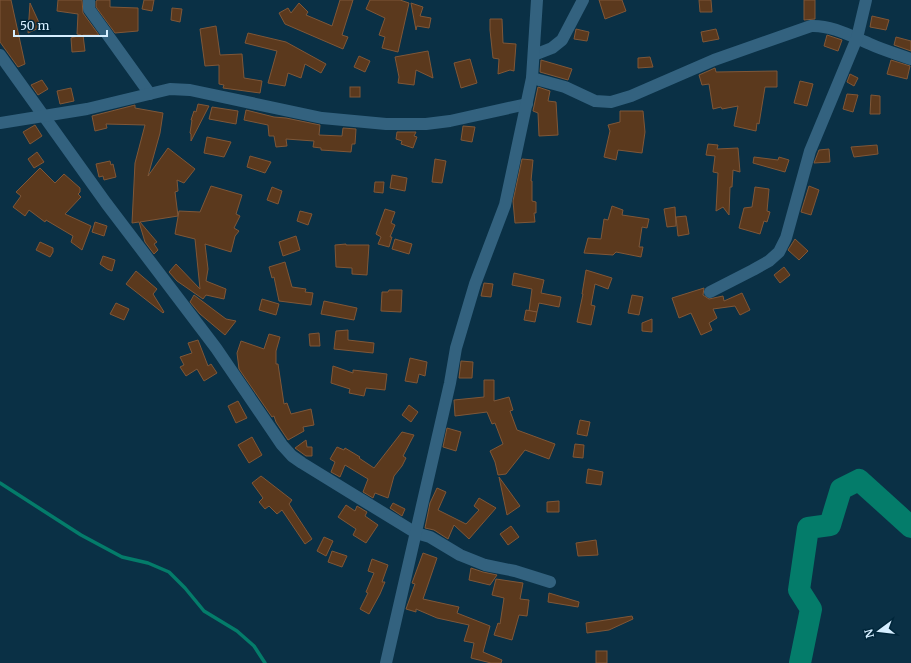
<svg xmlns="http://www.w3.org/2000/svg" width="911" height="663" viewBox="0 0 911 663" font-family="Merriweather,serif">
	<style>
		.lines { fill: none; stroke-linecap: round; stroke-linejoin: round }
		.stream { stroke: #047c6a; stroke-width: 3.5 }
		.river { stroke: #047c6a; stroke-width: 22 }
		.building { fill: #5b391d; stroke: #7f5738 }
		.street { stroke: #33627f; stroke-width: 12 }
	</style>
	<rect width="100%" height="100%" fill="#0a3045"/>
	<g class="lines">
		<path class="stream" d="M0 483 81 535 122 557 148 563 169 572 185 588 204 611 237 631 254 646 265 663"/>
		<path class="river" d="M800 663 811 609 799 590 808 528 830 525 841 489 859 480 911 527"/>
	</g>
	<g class="building">
		<path d="M0 0H11L25 64 18 67 0 42Z"/>
		<path d="M58 0H82L83 13 99 35H83L85 51 72 52 71 38 81 35 77 34 78 14 57 11Z"/>
		<path d="M98 0H110V7L138 8V31L115 33 96 7V1Z"/>
		<path d="M144 0H154L152 11 142 9Z"/>
		<path d="M340 0H353L342 35 348 37 343 49 285 24 279 13 288 8 291 13 299 3 308 12 306 15 332 26Z"/>
		<path d="M370 0H400L409 3 398 52 382 48 385 37 379 35 385 18 366 9Z"/>
		<path d="M599 0H622L626 11 605 19Z"/>
		<path d="M699 0H711L712 12H700Z"/>
		<path d="M804 0H815V19L804 20Z"/>
		<path d="M30 3 41 27 28 33Z"/>
		<path d="M411 3 423 7 420 16 431 18 429 28 417 26 416 30Z"/>
		<path d="M172 8 182 9 180 22 171 20Z"/>
		<path d="M872 16 889 20 886 30 870 27Z"/>
		<path d="M490 19H502L503 43 516 44 514 71 510 70 498 74 499 59 493 58 490 30Z"/>
		<path d="M216 26 220 55 242 54 244 78 262 81 260 93 223 88 224 85 219 84V65L205 66 200 29Z"/>
		<path d="M576 29 589 32 587 41 574 39Z"/>
		<path d="M716 29 719 39 703 42 701 32Z"/>
		<path d="M248 33 286 42 326 64 321 73 305 64 301 78 288 73 285 86 268 83 277 51 245 43Z"/>
		<path d="M827 35 842 40 838 51 824 46Z"/>
		<path d="M896 37 911 41V51L894 45Z"/>
		<path d="M428 51 433 78 416 70 414 85 398 83 399 77 395 57Z"/>
		<path d="M359 56 370 61 365 72 354 67Z"/>
		<path d="M650 57 653 67 638 68V58Z"/>
		<path d="M470 59 477 83 461 88 454 63Z"/>
		<path d="M541 60 572 69 568 80 540 72Z"/>
		<path d="M891 60 910 66 907 79 887 74Z"/>
		<path d="M715 68 716 72 777 71V87H765L759 124 757 123 756 131 734 126 738 106 722 109 721 107 713 109 709 84 702 85 699 75Z"/>
		<path d="M850 74 858 78 854 86 847 82Z"/>
		<path d="M42 80 48 89 38 95 31 85Z"/>
		<path d="M800 81 813 84 807 106 794 103Z"/>
		<rect x="350" y="87" width="10" height="10"/>
		<path d="M538 87 550 91 548 101 556 102 558 135 539 136 538 113 533 111Z"/>
		<path d="M71 88 74 101 60 104 57 91Z"/>
		<path d="M847 94 858 95 853 112 843 109Z"/>
		<path d="M871 95 880 96V114H870Z"/>
		<path d="M198 104 209 106 191 141V134L190 133 192 120H191L194 111 196 112Z"/>
		<path d="M135 105V108L163 113 160 133 148 176 168 148 195 169 184 183 177 180 178 191 175 192 178 216 140 222 157 242 154 244 158 250 154 254 145 242 139 222 132 223 135 163 145 125 106 124 107 128 95 131 92 116Z"/>
		<path d="M212 107 238 111 236 124 209 119Z"/>
		<path d="M246 110 274 117 286 118 320 125 319 135 342 136 343 128 356 129 355 144H352L351 152 321 150V148L313 147 314 141 286 139 287 146 276 147 274 136H269L268 125 244 120Z"/>
		<path d="M620 111H643L645 132 642 153 618 150 616 160 604 157 610 131 608 125 620 122Z"/>
		<path d="M35 125 42 136 30 144 23 132Z"/>
		<path d="M463 126 475 127 472 142 461 140Z"/>
		<path d="M397 132H416L414 136 417 137 413 148 401 144 402 141 396 139Z"/>
		<path d="M207 137 231 142 224 157 204 153Z"/>
		<path d="M708 144 718 145 717 149 738 148 740 172 733 170 732 187H730L729 215 723 207 716 211 718 173 713 172 715 156 706 155Z"/>
		<path d="M877 145 878 154 854 157 851 147Z"/>
		<path d="M829 149 830 162 814 163 819 150Z"/>
		<path d="M37 152 44 162 34 168 28 159Z"/>
		<path d="M250 156 271 162 265 173 247 167Z"/>
		<path d="M754 157 778 160 779 157 789 160 785 172 753 163Z"/>
		<path d="M435 159 446 161 442 183 432 182Z"/>
		<path d="M522 159 533 160 531 181H532V201L536 202V213H534L535 222 515 223 513 201Z"/>
		<path d="M110 161 111 165 113 164 116 177 104 180 103 176 99 177 96 164Z"/>
		<path d="M40 168 55 183 64 174 80 188V192L78 194 81 197 65 214 91 226 82 250 71 242 73 236 46 220 45 222 29 210 25 216 13 207 21 196 16 192Z"/>
		<path d="M392 175 407 178 405 191 390 188Z"/>
		<path d="M375 182H384L383 193 374 192Z"/>
		<path d="M211 186 242 195 236 214 240 216 234 228 239 231 235 236 231 252 205 244 208 269 206 281 226 289 224 299 206 295 203 299 177 281 169 272 176 264 200 289 195 239 175 234 179 211 200 212Z"/>
		<path d="M809 186 819 190 811 215 801 212Z"/>
		<path d="M272 187 282 191 278 204 267 200Z"/>
		<path d="M755 187 769 189 767 211 770 212 767 222 764 221 760 234 739 228 744 208 752 207Z"/>
		<path d="M612 206 623 210 622 215 649 219 647 228 642 227 639 247H643L641 257 616 252 613 255 584 253 588 238 601 239 604 219 608 220Z"/>
		<path d="M675 207 676 226 667 227 664 209Z"/>
		<path d="M385 209 395 212 391 223 395 225 390 237H392L389 247 378 244 381 237 376 234Z"/>
		<path d="M300 211 312 214 308 225 297 221Z"/>
		<path d="M686 216 689 234 678 236 676 217Z"/>
		<path d="M95 222 107 226 104 236 92 232Z"/>
		<path d="M296 236 300 250 283 256 279 242Z"/>
		<path d="M395 239 412 244 409 254 392 249Z"/>
		<path d="M795 239 808 251 799 260 788 250Z"/>
		<path d="M40 242 53 248V252L50 257 36 250Z"/>
		<path d="M346 244V245H369L367 275 352 274V268L336 267 335 245Z"/>
		<path d="M103 256 115 260 112 271 107 269 100 264Z"/>
		<path d="M285 262 292 287 306 289 305 292 313 293 311 305 279 301 274 277 272 278 269 267Z"/>
		<path d="M784 267 790 275 780 283 774 275Z"/>
		<path d="M586 270 612 278 608 289 595 284 591 305 595 306 591 325 577 322 583 294H582Z"/>
		<path d="M136 271 157 289 153 294 164 312 163 313 126 284Z"/>
		<path d="M514 273 544 280 541 293 561 297 559 307 539 303 537 312 529 311 532 289 512 285Z"/>
		<path d="M484 283 493 284 491 297 481 296Z"/>
		<path d="M704 288 703 295 709 299 723 296 724 301 742 293 750 310 740 315 735 306 713 309 717 318 709 323 712 330 701 335 691 313 679 318 672 298Z"/>
		<path d="M389 290H402L401 312 381 311 382 292H388Z"/>
		<path d="M194 295 226 319 236 321 225 335 200 314 190 302Z"/>
		<path d="M632 295 643 297 639 315 628 313Z"/>
		<path d="M262 299 279 304 276 315 259 310Z"/>
		<path d="M324 301 357 308 354 320 321 314Z"/>
		<path d="M116 303 129 309 124 320 110 314Z"/>
		<path d="M526 310 537 312 535 322 524 320Z"/>
		<path d="M652 319V332L642 331V323Z"/>
		<path d="M348 330V340L374 343 373 353 334 349 336 331Z"/>
		<path d="M319 333 320 346H310L309 334Z"/>
		<path d="M269 334 280 337 276 351V364H278L284 404 287 403 291 414 311 409 314 425 303 427 304 431 288 440 276 422 274 416 272 417 239 369 237 353 241 341 264 349Z"/>
		<path d="M198 340 208 366 211 364 217 373 204 381 197 369 186 376 180 367 184 365 180 357 192 353 188 343Z"/>
		<path d="M410 358 427 362 425 376 419 374 417 383 405 381Z"/>
		<path d="M461 361 473 362 472 378H459Z"/>
		<path d="M333 366 353 373V370L387 374 385 390 366 388 364 396 349 393 350 389 331 383Z"/>
		<path d="M484 380H494V401L509 397 513 410 510 411 517 430 555 444 549 459 525 450 506 474 498 475 495 462 490 451 503 444 495 423 492 424 487 412 455 416 454 400 484 397Z"/>
		<path d="M238 401 247 418 236 423 228 406Z"/>
		<path d="M409 405 418 412 411 422 402 415Z"/>
		<path d="M580 420 590 422 587 436 577 434Z"/>
		<path d="M447 428 461 432 456 451 443 447Z"/>
		<path d="M402 432 414 435 403 456 406 458 402 466 394 476 388 498 375 493 373 498 363 492 368 479 345 465 340 477 331 472 335 462 330 459 337 447 344 450 345 448 360 457 359 458 374 468Z"/>
		<path d="M252 437 262 455 249 463 238 445Z"/>
		<path d="M306 440 307 447H312V456H306L295 448Z"/>
		<path d="M575 444 584 445 583 458 573 457Z"/>
		<path d="M588 469 603 472 601 485 586 483Z"/>
		<path d="M261 476 292 500 289 504 312 539 305 544 282 510 277 514 269 506 265 509 259 502 263 498 252 483Z"/>
		<path d="M499 477 520 506 507 515Z"/>
		<path d="M437 488 446 492 438 510 466 524 479 510 474 506 479 498 496 508 469 539 454 525 448 539 434 530 425 528 430 503Z"/>
		<path d="M559 501V512H547V502Z"/>
		<path d="M393 503 405 509 402 516 390 508Z"/>
		<path d="M346 505 355 511 357 506 367 512 365 516 378 525 366 543 353 535 356 529 338 517Z"/>
		<path d="M511 526 519 537 508 545 500 534Z"/>
		<path d="M324 537 333 541 326 556 317 551Z"/>
		<path d="M596 540 598 555 578 556 576 543Z"/>
		<path d="M332 551 347 556 342 567 328 562Z"/>
		<path d="M423 553 437 558 423 599 459 607 457 613 490 626 483 652 502 660 501 663H491L471 658 474 643 464 641 469 625 437 618 416 609V612L406 609 415 584 412 583Z"/>
		<path d="M372 559 388 565 382 582H385L380 594 369 614 360 609 368 593 366 592 374 573 368 571Z"/>
		<path d="M471 568 483 572 497 575 490 585 469 580Z"/>
		<path d="M496 579 523 583 520 599 529 600 527 616 519 615 512 640 494 635 498 623 500 624 504 598 492 595Z"/>
		<path d="M549 593 579 602 578 607 548 602Z"/>
		<path d="M632 616 633 619 609 630 587 633 586 623Z"/>
		<rect x="596" y="651" width="11" height="12"/>
	</g>
	<g class="lines">
		<g class="street">
			<path d="M89 0V9L150 94"/>
			<path d="M0 55 106 203 216 348 282 445 292 456 302 463 416 533 430 537 460 555 485 565 515 571 550 582"/>
			<path d="M534 55 552 48 562 40 583 0"/>
			<path d="M532 78 565 87 595 101 611 102 631 96 714 60 811 26C831 25 851 36 870 44 883 50 897 54 911 59"/>
			<path d="M0 123 87 109 170 89 190 90 322 118 386 124H426L450 121 527 104"/>
			<path d="M710 292 753 270 769 261 779 252 786 238 810 151 857 38 866 0"/>
			<path d="M386 663 450 383 456 348 475 284 505 205 532 78 537 0"/>
		</g>
	</g>
	<g transform="translate(879 631) rotate(255)" stroke="#00263a" stroke-width="3" paint-order="stroke">
	<path d="M0-3L7 15L0 10L-7 15Z" fill="#d5eeff"/>
	<text y="-6" font-size="11" font-weight="bold" text-anchor="middle" fill="#d5eeff">N</text>
	</g>
	<path d="M14 30v6h93v-6" fill="none" stroke="#d5eeff" stroke-width="2"/>
	<text x="20" y="30" font-size="12" fill="#d5eeff" stroke="#00263a" stroke-width="3" paint-order="stroke">50 m</text>
</svg>
